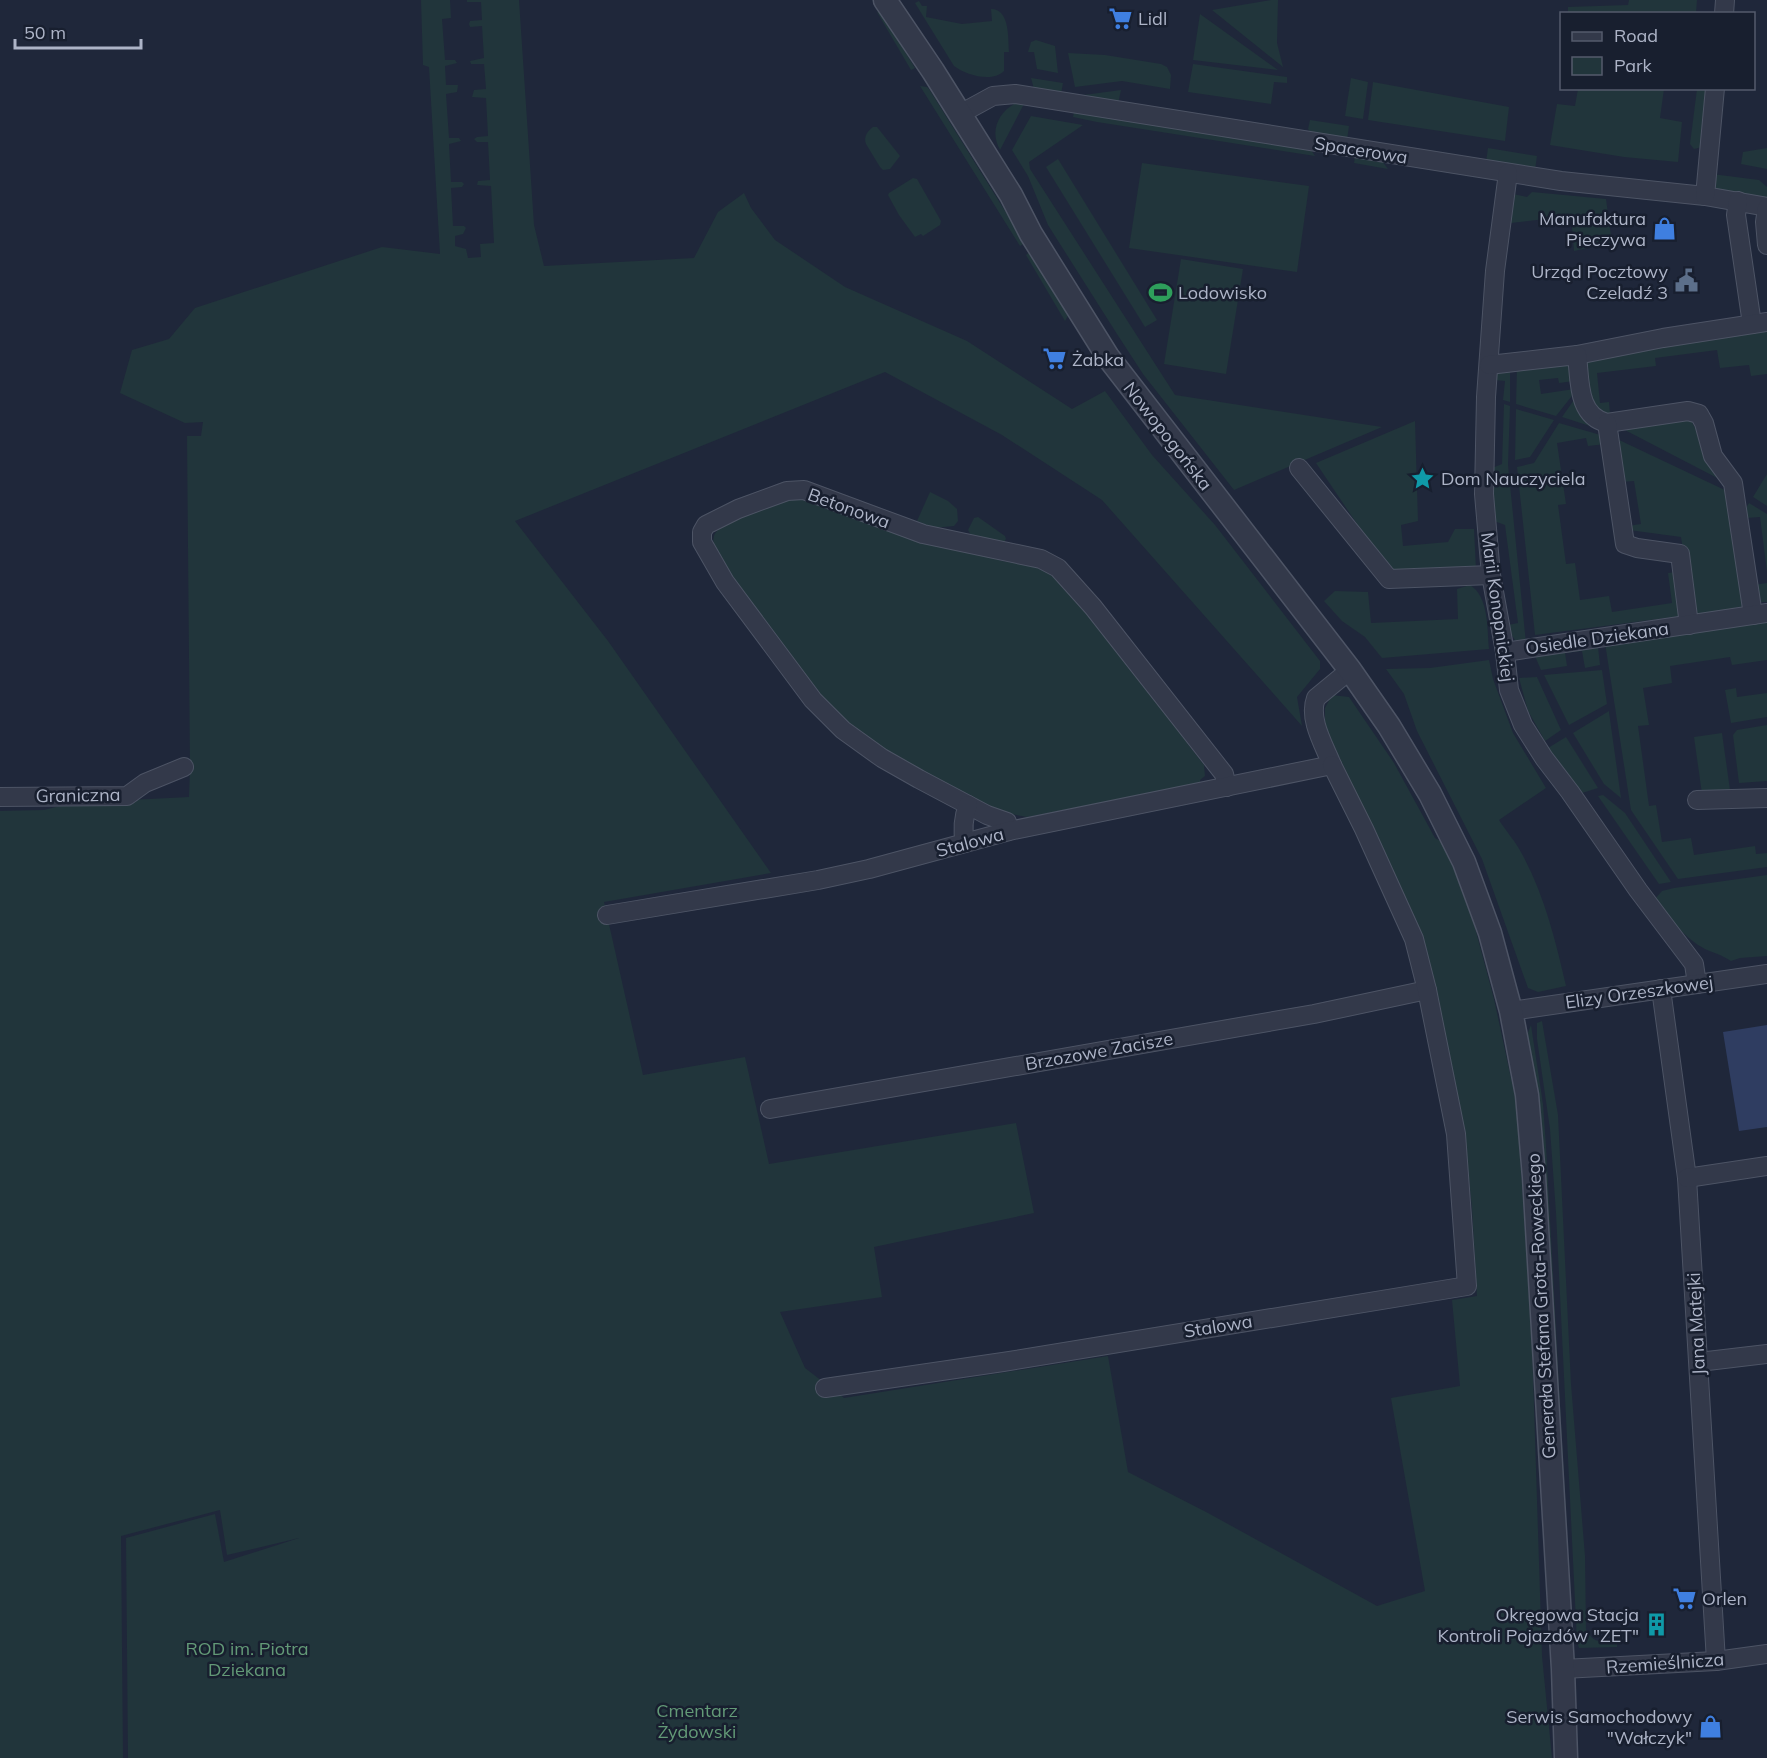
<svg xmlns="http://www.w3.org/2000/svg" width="1767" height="1758" viewBox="0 0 1767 1758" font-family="Mulish,sans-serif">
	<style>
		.green { fill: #21353b }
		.water { fill: #2f3d61 }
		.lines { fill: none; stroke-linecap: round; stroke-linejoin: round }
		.minor-casing { stroke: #4d5465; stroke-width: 20 }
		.tertiary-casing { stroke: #4d5465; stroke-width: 25 }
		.minor { stroke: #33394a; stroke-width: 18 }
		.tertiary { stroke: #33394a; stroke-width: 22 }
		.labels { text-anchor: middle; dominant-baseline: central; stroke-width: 5; stroke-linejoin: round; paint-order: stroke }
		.poi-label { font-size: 18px; fill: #adb4c7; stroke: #181f2f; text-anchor: start }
		.street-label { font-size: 18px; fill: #adb4c7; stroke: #181f2f }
		.park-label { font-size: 18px; fill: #639a77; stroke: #181f2f }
	</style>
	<rect width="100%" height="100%" fill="#1f273a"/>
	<g class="green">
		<path d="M421 0H450L451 18 442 19 445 60H455L457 63 445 66 446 85H458L457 92 446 94 449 138H459L461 141 449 144 451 182H462L464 184 462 187 451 188 453 226H464L466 228 463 234 455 236V246L466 249 468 258 481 257 480 244 494 243 491 186 477 185 478 181 490 180 488 142H477L474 139 477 137 488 136 486 98 472 97 474 90 486 89 484 64H471L470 61 484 58 482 26 470 27 469 24 470 21 482 20 481 2H467V0H519L534 225 544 266 694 258 718 212 744 193 751 208 775 240 845 287 967 341 1072 409 1105 391 1152 455 1215 525 1320 661V669L1297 697 1302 726 1102 500 1002 435 885 372 515 521 608 641 771 873 604 902 643 1075 745 1057 769 1164 1016 1123 1034 1213 874 1247 882 1297 780 1312 805 1368 844 1398 1108 1356 1128 1472 1208 1513 1377 1606 1425 1591 1391 1398 1460 1386 1452 1300 1477 1296 1472 1208 1468 1170 1457 1118 1373 829 1325 727V708L1332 695 1349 697 1394 763 1435 838 1444 843 1474 924 1494 999 1517 1106 1532 1344 1542 1656 1552 1758H128L126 1538 215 1514 224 1562 299 1538 227 1555 220 1510 121 1536 123 1758H0V811L44 810 71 803 189 797 190 769 187 436H201L203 422 185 423 120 393 132 350 169 339 195 308 382 247 440 254 429 67 423 65Z"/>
		<path d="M1271 0H1278L1277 43 1283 67 1212 10Z"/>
		<path d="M1629 0H1697L1696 13H1568V7L1628 5Z"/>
		<path d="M919 1 922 6H927L926 17 962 24 992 21 991 9C1010 9 1008 38 1009 52H1004V71C992 83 966 75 954 66L915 3Z"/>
		<path d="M877 12 882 14 915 68 911 70Z"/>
		<path d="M1200 14 1278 70 1193 60Z"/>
		<path d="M1036 40 1055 46 1058 73 1037 69 1034 52H1028L1031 42Z"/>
		<path d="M1068 53 1105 55 1161 64 1167 67 1171 75 1170 89 1122 81 1075 87Z"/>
		<path d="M1193 64 1287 77V83L1274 82 1271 104 1188 92Z"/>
		<path d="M1031 78 1063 83 1061 94 1034 89Z"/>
		<path d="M1351 78 1368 82 1363 119 1345 116Z"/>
		<path d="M1373 82 1509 107 1505 141 1368 120Z"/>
		<path d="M920 86 927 87 929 89 1025 243 1020 246Z"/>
		<path d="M1578 89H1664L1660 118 1682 122 1678 162 1624 157 1550 145 1557 104 1575 106Z"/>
		<path d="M1697 89H1713L1706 146 1694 149 1690 144Z"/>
		<path d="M1121 90 1118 104 1076 96Z"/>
		<path d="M1014 104H1024L1000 150C990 132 997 114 1014 104Z"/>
		<path d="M1074 112 1311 150 1315 156 1097 122 1073 117Z"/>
		<path d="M1031 116 1083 125 1029 162 1030 169 1175 395 1382 427 1234 490 1143 374 1117 334 1048 225 1028 176 1012 150Z"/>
		<path d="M1310 120 1349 126 1347 140 1313 135 1308 129Z"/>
		<path d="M873 127H877L900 156 890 169 883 170 880 167 866 144C863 136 868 131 873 127Z"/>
		<path d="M1488 148 1537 156 1535 170 1486 162Z"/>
		<path d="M1767 148V169L1741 164 1743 152Z"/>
		<path d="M1355 157 1382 161 1388 169 1354 163Z"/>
		<path d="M1058 159 1157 320 1145 327 1046 167Z"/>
		<path d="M1142 163 1309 186 1297 272 1129 248Z"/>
		<path d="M1712 174 1759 180 1767 187V199L1716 189 1712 184Z"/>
		<path d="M913 178 917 179 941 221 940 225 923 236 921 234 915 237 899 215 888 195 889 193Z"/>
		<path d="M1532 192 1606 199 1612 243 1574 251 1571 216 1511 223 1513 194 1527 197Z"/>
		<path d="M1031 251 1069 314 1065 321 1026 255Z"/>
		<path d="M1181 259 1243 269 1226 374 1164 364Z"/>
		<path d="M1767 327V374L1751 376 1749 365 1720 368 1717 350 1655 358 1656 366 1597 373 1600 403 1609 402 1610 414 1606 415 1590 406 1586 360Z"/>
		<path d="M1568 365 1573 370 1574 381 1559 383 1558 378 1539 380 1541 394 1574 389 1575 392 1556 416 1516 404 1517 367Z"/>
		<path d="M1510 368V402L1503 400 1505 381 1495 380V374Z"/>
		<path d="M1576 397 1583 412 1593 427 1562 417Z"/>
		<path d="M1504 404 1510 406 1508 465 1526 643H1517L1511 634 1508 625 1518 623 1505 525 1494 521 1492 468 1502 464Z"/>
		<path d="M1516 409 1554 420 1530 457 1515 460Z"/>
		<path d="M1690 418 1707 453 1723 481 1621 428Z"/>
		<path d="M1415 421 1418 521 1401 525 1403 546 1448 542 1455 529H1474L1476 569 1393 571 1386 567 1316 463Z"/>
		<path d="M1559 423 1604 436 1606 444 1588 446 1586 438 1557 443 1566 504 1558 505 1566 564 1575 563 1580 600 1609 596 1612 612 1672 603 1668 573 1676 572 1681 616 1535 635 1517 467 1534 463Z"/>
		<path d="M1617 439 1729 492 1744 606 1697 616 1692 611 1681 537 1629 530 1628 526 1641 524 1634 481 1621 482Z"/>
		<path d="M1767 474V506L1753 497Z"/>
		<path d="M930 492 948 501 957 509 958 521 954 526 933 528 917 521Z"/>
		<path d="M790 498 803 499 1002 561C1012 563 1025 563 1034 566 1051 572 1062 585 1074 597 1117 641 1147 695 1189 740L1187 743 1204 765 1205 776 1200 780V784L1027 817 1011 814 992 807C939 778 880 756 836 714 800 679 773 635 744 595 735 582 709 551 714 536 719 520 775 504 790 498Z"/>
		<path d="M1749 503 1767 514V572L1760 517 1746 518 1744 511Z"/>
		<path d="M978 517 1005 536 1006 539 1004 542 972 537 968 530 974 518Z"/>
		<path d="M1767 583V602H1761L1757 599 1754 585Z"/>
		<path d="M1470 585C1489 597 1487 628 1489 649L1382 658 1365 637 1342 621 1324 601 1335 591 1368 592 1371 623 1458 619 1457 589Z"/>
		<path d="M1767 620V660L1732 665 1730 657 1670 666 1672 683 1643 688 1649 725 1638 726 1649 806 1656 805 1662 842 1691 838 1694 855 1755 846 1756 854 1767 853V867L1678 879 1631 810 1605 643Z"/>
		<path d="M1598 647 1600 665 1585 668 1582 651 1565 653 1567 666 1541 670 1535 656Z"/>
		<path d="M1489 660 1493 679 1513 733 1546 788 1499 820C1506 831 1516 842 1522 854 1544 894 1556 942 1566 986L1538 992 1528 988 1482 859 1417 731 1404 694 1386 669 1430 668Z"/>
		<path d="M1602 670 1607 704 1569 725 1544 675Z"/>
		<path d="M1537 677 1561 730 1545 741 1528 711 1519 678Z"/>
		<path d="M1736 688 1737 697 1767 693V717L1731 723 1725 690Z"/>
		<path d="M1609 711V712L1621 798 1604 784 1573 733Z"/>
		<path d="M1767 725V781L1739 783 1733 735 1737 730Z"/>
		<path d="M1722 733 1730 790 1702 794 1694 737Z"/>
		<path d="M1566 737 1598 788 1582 793 1548 748Z"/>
		<path d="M1603 795 1625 813 1671 882 1659 884 1598 796Z"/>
		<path d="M1767 875V956L1740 958 1731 961C1722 955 1714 953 1705 949 1684 938 1668 917 1655 899L1662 891 1674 888Z"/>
		<path d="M1542 1021 1558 1115 1571 1384 1585 1556 1586 1629C1594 1645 1601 1641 1617 1640V1647L1579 1648 1577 1642 1556 1213 1550 1129 1537 1039V1023Z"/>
		<path d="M1531 1025 1543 1104 1546 1146 1573 1644 1571 1646 1537 1100 1527 1035Z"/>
	</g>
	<path class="water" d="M1767 1025V1127L1739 1131 1723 1032Z"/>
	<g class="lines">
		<defs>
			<g id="minor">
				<path d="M1724 14 1725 0"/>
				<path d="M960 114 993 96 1015 94 1561 181 1705 196 1767 207"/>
				<path d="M1508 173 1495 271 1486 397 1484 494 1491 575 1505 652 1509 690 1523 725 1544 758 1570 792 1638 890 1694 964 1697 984"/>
				<path d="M1705 196 1715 88"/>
				<path d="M1738 201 1736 215 1752 324"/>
				<path d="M1767 208 1765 222 1767 245"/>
				<path d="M1577 355 1663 338 1767 322"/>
				<path d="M1489 365 1577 355C1580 380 1577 416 1607 423L1688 411 1699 414 1704 423 1713 456 1733 483 1753 615"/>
				<path d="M1607 423 1625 544 1637 548 1680 554 1689 625"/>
				<path d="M1299 468 1389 579 1491 575"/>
				<path d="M1505 652 1767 613"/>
				<path d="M0 797 127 796 145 783 184 767"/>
				<path d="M1697 800 1767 798"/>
				<path d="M1009 831 1007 822 987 815 919 779 882 758 843 730 813 700 725 582 702 542V532L706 525 738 509 787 491 804 490 923 534 1041 559 1058 568 1093 607 1224 774 1227 787"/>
				<path d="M965 843C962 829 963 818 968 805"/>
				<path d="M607 915 818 880 869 869 1009 831 1332 765C1324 745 1308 719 1316 698L1350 670"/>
				<path d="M1661 989 1687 1178 1716 1661"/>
				<path d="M1511 1011 1767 974"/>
				<path d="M770 1109 1314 1014 1427 990"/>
				<path d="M1687 1178 1767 1166"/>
				<path d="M1699 1362 1767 1354"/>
				<path d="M825 1388 1003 1362 1467 1286 1456 1134 1427 990 1414 939 1364 829 1332 765"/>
				<path d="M1563 1669 1716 1661 1767 1654"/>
			</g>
			<path id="tertiary" d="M885 0 933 71 1011 195 1031 234 1108 357 1350 670 1389 726 1430 794 1464 862 1490 933 1511 1011 1527 1095 1534 1177 1563 1669 1566 1758"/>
		</defs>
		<use href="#minor" class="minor-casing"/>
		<use href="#tertiary" class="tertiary-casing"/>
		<use href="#minor" class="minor"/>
		<use href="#tertiary" class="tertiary"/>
	</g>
	<defs>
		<symbol id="supermarket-bare" viewBox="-9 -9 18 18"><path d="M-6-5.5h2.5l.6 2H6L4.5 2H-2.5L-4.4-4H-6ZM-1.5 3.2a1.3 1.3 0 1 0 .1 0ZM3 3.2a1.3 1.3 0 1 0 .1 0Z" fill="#3f7fe0" stroke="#181f2f" stroke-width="2.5" paint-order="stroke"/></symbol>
		<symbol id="shop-bare" viewBox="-9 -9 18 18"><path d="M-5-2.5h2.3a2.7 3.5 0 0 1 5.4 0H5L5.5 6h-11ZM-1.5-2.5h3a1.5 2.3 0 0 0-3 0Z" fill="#3f7fe0" stroke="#181f2f" stroke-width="2.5" paint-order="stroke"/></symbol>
		<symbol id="civic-bare" viewBox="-9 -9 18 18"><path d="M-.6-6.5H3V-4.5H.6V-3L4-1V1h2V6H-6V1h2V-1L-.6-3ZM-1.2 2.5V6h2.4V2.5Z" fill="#5c6f8a" stroke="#181f2f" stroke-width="2.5" paint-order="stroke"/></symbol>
		<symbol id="stadium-bare" viewBox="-9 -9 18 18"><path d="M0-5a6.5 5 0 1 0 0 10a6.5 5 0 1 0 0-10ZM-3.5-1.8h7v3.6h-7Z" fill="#2e9e5b" stroke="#181f2f" stroke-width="2.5" paint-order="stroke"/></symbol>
		<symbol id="sight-bare" viewBox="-9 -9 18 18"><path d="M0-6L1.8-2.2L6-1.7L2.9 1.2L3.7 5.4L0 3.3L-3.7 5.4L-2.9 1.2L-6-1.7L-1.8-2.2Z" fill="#0f9aa8" stroke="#181f2f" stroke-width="2.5" paint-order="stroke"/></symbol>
		<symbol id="building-bare" viewBox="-9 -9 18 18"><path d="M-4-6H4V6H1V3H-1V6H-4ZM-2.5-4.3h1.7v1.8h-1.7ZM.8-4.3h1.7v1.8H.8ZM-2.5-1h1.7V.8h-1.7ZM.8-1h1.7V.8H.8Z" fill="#0f9aa8" stroke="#181f2f" stroke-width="2.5" paint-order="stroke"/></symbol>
	</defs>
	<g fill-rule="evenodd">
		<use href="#supermarket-bare" x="1104" y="2" width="33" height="33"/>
		<use href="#shop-bare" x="1648" y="212" width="33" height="33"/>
		<use href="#civic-bare" x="1670" y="264" width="33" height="33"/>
		<use href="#stadium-bare" x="1144" y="276" width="33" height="33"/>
		<use href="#supermarket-bare" x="1038" y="342" width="33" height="33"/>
		<use href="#sight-bare" x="1406" y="462" width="33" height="33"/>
		<use href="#supermarket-bare" x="1668" y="1582" width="33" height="33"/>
		<use href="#building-bare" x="1640" y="1608" width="33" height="33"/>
		<use href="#shop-bare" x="1694" y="1710" width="33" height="33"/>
	</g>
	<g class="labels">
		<g class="poi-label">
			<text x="1138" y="18">Lidl</text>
			<text x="1646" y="218" text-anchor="end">Manufaktura<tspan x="1646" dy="21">Pieczywa</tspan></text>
			<text x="1668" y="271" text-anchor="end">Urząd Pocztowy<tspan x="1668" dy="21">Czeladź 3</tspan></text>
			<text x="1178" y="292">Lodowisko</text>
			<text x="1072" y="359">Żabka</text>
			<text x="1441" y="478">Dom Nauczyciela</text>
			<text x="1702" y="1598">Orlen</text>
			<text x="1639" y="1614" text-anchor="end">Okręgowa Stacja<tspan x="1639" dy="21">Kontroli Pojazdów "ZET"</tspan></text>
			<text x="1692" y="1716" text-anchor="end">Serwis Samochodowy<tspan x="1692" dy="21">"Wałczyk"</tspan></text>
		</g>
		<g class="street-label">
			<text transform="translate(1361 150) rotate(9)">Spacerowa</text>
			<text transform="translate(1168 436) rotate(52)">Nowopogońska</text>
			<text transform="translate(849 508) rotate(20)">Betonowa</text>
			<text transform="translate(1498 607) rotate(82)">Marii Konopnickiej</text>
			<text transform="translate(1597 638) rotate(-8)">Osiedle Dziekana</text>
			<text transform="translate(78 795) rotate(-1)">Graniczna</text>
			<text transform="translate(970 842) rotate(-15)">Stalowa</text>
			<text transform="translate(1639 992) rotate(-8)">Elizy Orzeszkowej</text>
			<text transform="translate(1099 1051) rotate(-10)">Brzozowe Zacisze</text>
			<text transform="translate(1541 1306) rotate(-93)">Generała Stefana Grota-Roweckiego</text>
			<text transform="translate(1696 1324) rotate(-93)">Jana Matejki</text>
			<text transform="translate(1218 1326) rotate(-9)">Stalowa</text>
			<text transform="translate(1665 1663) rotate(-4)">Rzemieślnicza</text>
		</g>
		<g class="park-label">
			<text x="247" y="1648">ROD im. Piotra<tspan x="247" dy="21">Dziekana</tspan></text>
			<text x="697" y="1710">Cmentarz<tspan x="697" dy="21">Żydowski</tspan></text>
		</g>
	</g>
	<rect x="1560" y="12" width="195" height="78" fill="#181f2f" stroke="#545b6c" stroke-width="1.5"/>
	<rect x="1572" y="32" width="30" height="9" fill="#33394a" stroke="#545b6c" stroke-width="1.5"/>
	<text x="1614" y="42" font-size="18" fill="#adb4c7">Road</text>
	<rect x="1572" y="57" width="30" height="18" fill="#21353b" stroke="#545b6c" stroke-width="1.5"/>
	<text x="1614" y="72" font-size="18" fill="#adb4c7">Park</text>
	<path d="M15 39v9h126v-9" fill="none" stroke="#adb4c7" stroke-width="3"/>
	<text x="24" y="39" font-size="18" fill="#adb4c7" stroke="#181f2f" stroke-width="4.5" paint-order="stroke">50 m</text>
</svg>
